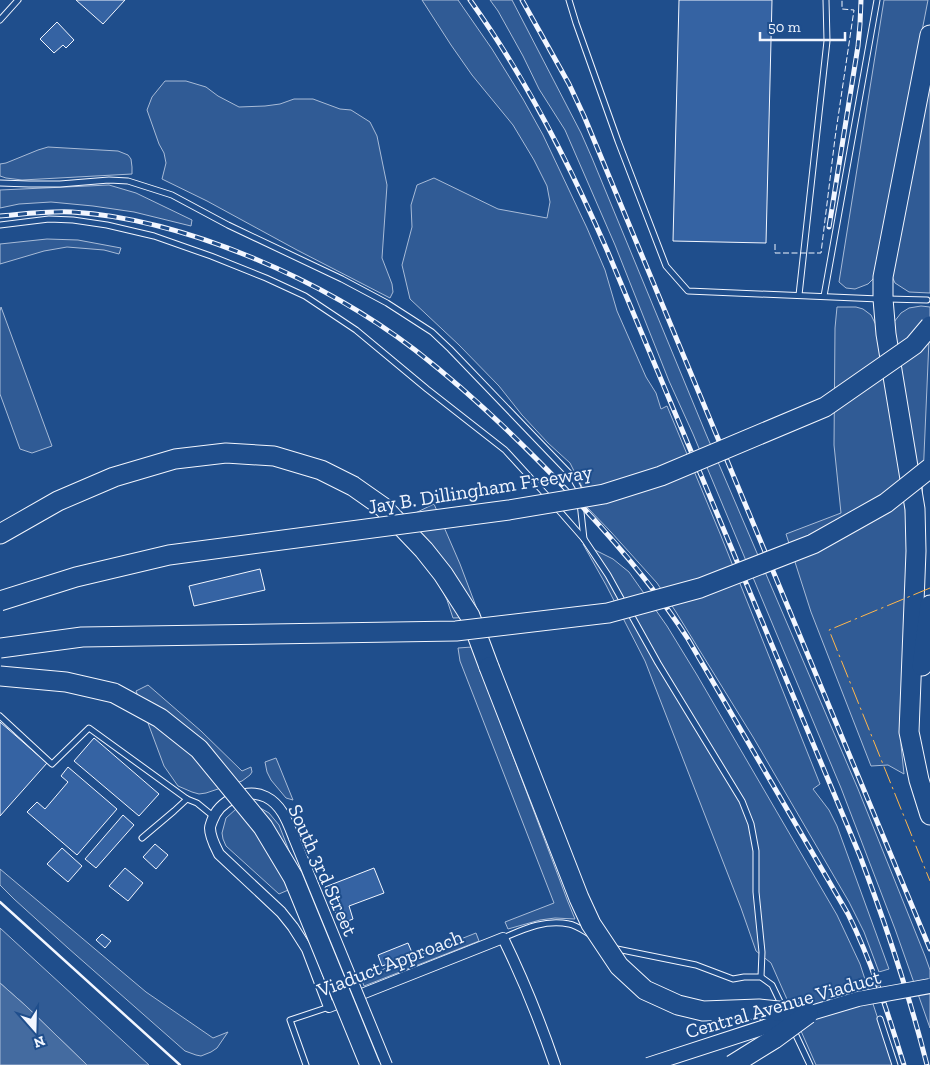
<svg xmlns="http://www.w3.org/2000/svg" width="930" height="1065" viewBox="0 0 930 1065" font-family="'Zilla Slab',serif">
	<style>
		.built { fill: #305b95; stroke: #a8bbd7 }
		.water { fill: #446ba0; stroke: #a8bbd7 }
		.building { fill: #3563a3; stroke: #f2f6ff }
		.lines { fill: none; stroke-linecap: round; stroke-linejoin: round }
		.service-casing { stroke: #f2f6ff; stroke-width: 7 }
		.minor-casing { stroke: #f2f6ff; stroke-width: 12 }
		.motorway-casing { stroke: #f2f6ff; stroke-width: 21 }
		.service { stroke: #1f4e8c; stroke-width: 5 }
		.minor { stroke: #1f4e8c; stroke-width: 10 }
		.motorway { stroke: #1f4e8c; stroke-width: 19 }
		.rail-casing { stroke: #f2f6ff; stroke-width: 5 }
		.rail { stroke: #1f4e8c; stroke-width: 3; stroke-dasharray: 9; stroke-linecap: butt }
		.minor-bridge-casing { stroke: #f2f6ff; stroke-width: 12; stroke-linecap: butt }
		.secondary-bridge-casing { stroke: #f2f6ff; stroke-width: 16; stroke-linecap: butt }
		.motorway-bridge-casing { stroke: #f2f6ff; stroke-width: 21; stroke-linecap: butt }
		.minor-bridge { stroke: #1f4e8c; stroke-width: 10 }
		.secondary-bridge { stroke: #1f4e8c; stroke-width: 14 }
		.motorway-bridge { stroke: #1f4e8c; stroke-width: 19 }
		.fence { stroke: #f2f6ff; stroke-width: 1; stroke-dasharray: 6 2.5; stroke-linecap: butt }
		.wall { stroke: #f2f6ff; stroke-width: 2.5 }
		.power { stroke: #ffb74d; stroke-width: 1; stroke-dasharray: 18 4 2.5 4; stroke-linecap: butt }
		.labels { text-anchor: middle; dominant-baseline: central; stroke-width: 4; stroke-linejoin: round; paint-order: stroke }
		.street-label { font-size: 20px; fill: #f2f6ff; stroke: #1f4e8c }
	</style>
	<rect width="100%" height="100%" fill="#1f4e8c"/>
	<g class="built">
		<path d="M422 0H458L492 49 523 99 543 135 587 228 605 270 617 311 646 377 656 393 661 409 667 406 721 536 820 784 813 789 829 810 837 826 889 969 879 972 864 932 849 902 753 737 676 612 657 583 611 532 584 504 582 487 570 463 548 443 522 415 499 386 459 345 410 299 402 265 412 227 411 205 417 185 434 178 498 209 547 218 550 202 547 186 534 160 513 125 472 75 451 45Z"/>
		<path d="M490 0H512L581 133 592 158 706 434 858 789 925 956 930 970V1028L895 929 841 788 693 434 669 381 615 245 565 130 539 89 523 56 498 11Z"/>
		<path d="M884 0H928L889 201 878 271 873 279 868 284 855 289 846 288 839 282Z"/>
		<path d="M930 68V293L909 292 895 283 891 274Z"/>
		<path d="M165 81H186L206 87 218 96 239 107 265 106 280 104 294 99H313L340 109 351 110 370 122 377 136 387 185 382 258 392 284 393 292 390 298 297 250 207 201 162 179 166 163 164 153 159 144 147 110 152 97Z"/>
		<path d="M48 147 118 151 128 155 131 159 132 167V174L22 180 6 178 0 176V164L6 163 38 150Z"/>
		<path d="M109 185 136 193 192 220 191 226 134 212 93 206 51 202 19 204 0 208V190Z"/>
		<path d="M47 239 78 240 121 248 119 254 104 250 67 247 44 251 0 264V244Z"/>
		<path d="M921 306 930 307V317L921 524 893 337 894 322 901 313 909 308Z"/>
		<path d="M1 307 52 446 32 453 20 449 0 394V311Z"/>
		<path d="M837 307H856L863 309 871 315 876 325 905 505 907 545 901 745 904 774 888 765 871 766 811 612 786 534 841 513 834 445 835 328Z"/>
		<path d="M434 504 460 564 480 617 453 618 447 600 407 517Z"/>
		<path d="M583 544 613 559 629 572 667 626 697 675 837 915 860 964 893 1065H816L771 963 756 951 741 908 645 661 606 585Z"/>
		<path d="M472 647 568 902 575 919 555 918 540 920 508 929 505 922 554 903 460 661 458 648Z"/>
		<path d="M148 685 201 731 242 771 251 767 252 772 250 775 242 781 206 793 199 794 192 792 178 786 164 766 136 691Z"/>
		<path d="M276 758 293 800 286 798 271 780 267 772 265 762Z"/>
		<path d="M252 806 262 809 269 813 279 825 302 884 279 894 226 846 223 839 222 833 226 818 236 809Z"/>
		<path d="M0 869 146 992 213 1038 228 1032 217 1048 211 1052 201 1056 196 1055 185 1051 68 948 14 899 0 885Z"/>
		<path d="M0 928 149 1065H87L26 1006 0 983Z"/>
		<path d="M476 933 479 941 364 986 361 978Z"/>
	</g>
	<path class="water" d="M0 983 26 1006 87 1065H0Z"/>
	<g class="building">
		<path d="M76 0H125L103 24Z"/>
		<path d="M679 0H772L766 243 673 241Z"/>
		<path d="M57 22 74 40 66 48 63 45 54 53 40 39Z"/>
		<path d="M260 569 265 590 194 606 189 586Z"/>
		<path d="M0 722 47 763 0 816Z"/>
		<path d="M94 738 159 794 139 816 74 761Z"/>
		<path d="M68 767 117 809 77 855 27 812 37 802 45 809 68 782 61 776Z"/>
		<path d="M123 815 134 825 96 868 85 859Z"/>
		<path d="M155 844 168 855 156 869 143 857Z"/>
		<path d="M62 848 82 866 68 882 47 864Z"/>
		<path d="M125 868 143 883 128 901 109 886Z"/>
		<path d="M374 868 384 893 349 906 353 919 340 924 325 887Z"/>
		<path d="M102 934 111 941 105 948 96 940Z"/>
		<path d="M408 943 413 955 382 966 378 955Z"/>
	</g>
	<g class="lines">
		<defs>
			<g id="service">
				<path d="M569 0 576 23 618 141 666 266 688 291 879 299"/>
				<path d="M0 20 18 0"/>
				<path d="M0 183 29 184H60L109 180 128 181 172 195 228 225 342 279 387 303 432 332 450 349 571 475 578 487 579 494"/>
				<path d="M0 225 49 219 73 220 107 225 154 236 211 256 266 278 305 296 356 330 427 389 505 450 549 498"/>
				<path d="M799 295 827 41 826 0"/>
				<path d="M824 296 877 0"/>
				<path d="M888 299 927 300"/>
				<path d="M580 503 584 539"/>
				<path d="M556 507 584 539 608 575 624 604"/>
				<path d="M629 611 658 663 742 801 751 824 756 851V892L762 952 761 977"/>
				<path d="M0 716 52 764 89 728 187 799 197 803 213 816"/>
				<path d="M142 838 174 811 187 799"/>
				<path d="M503 938C524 929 545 919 569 924 576 925 584 931 591 935"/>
				<path d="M613 947 617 949 696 965 733 979 744 977H761L772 985 783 1008"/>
				<path d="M880 1019 895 1065"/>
				<path d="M793 1029 810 1065"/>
				<path d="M306 1065 290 1020 329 1007"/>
			</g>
			<path id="minor" d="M294 838C288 823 282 805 266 797 246 787 219 801 212 821 211 824 210 826 210 828 210 837 215 846 219 854L281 912 293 927 307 949 329 1007 503 938C523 979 540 1021 555 1065"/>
			<g id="motorway">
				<path d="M930 35 883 277V299L886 334 915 509 916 551 909 732 919 780 930 815"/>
				<path d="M0 534 58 501 114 477 175 459 226 453 274 456 321 470 353 486 383 507 424 550 443 574 470 616 489 667"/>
				<path d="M922 666 930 605"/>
			</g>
		</defs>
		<use href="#service" class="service-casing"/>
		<use href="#minor" class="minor-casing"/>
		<use href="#motorway" class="motorway-casing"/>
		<use href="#service" class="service"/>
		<use href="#minor" class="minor"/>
		<use href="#motorway" class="motorway"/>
		<defs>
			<g id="rail">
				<path d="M470 0C526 78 569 163 607 250L860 856C886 925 909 994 927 1065"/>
				<path d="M522 0 569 84 584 116 930 949"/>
				<path d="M0 216C24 214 48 211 72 212 186 219 325 281 415 350 468 391 516 437 562 485 608 533 652 583 688 639L848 914C872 962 888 1014 904 1065"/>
				<path d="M829 227 858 46 860 24 861 0"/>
			</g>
		</defs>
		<use href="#rail" class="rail-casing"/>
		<use href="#rail" class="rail"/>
		<defs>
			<path id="minor-bridge" d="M294 838 387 1065"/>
			<path id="secondary-bridge" d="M648 1065 771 1025 858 999 930 986"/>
			<g id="motorway-bridge">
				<path d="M0 601 76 577 169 555 509 510 604 494 661 476 825 407 914 345 930 326"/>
				<path d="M0 648 82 637 456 631 608 613 700 588 813 544 886 503 930 468"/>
				<path d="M489 667 579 898 591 924 619 966 645 990 678 1005 703 1011 759 1009 808 1014"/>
				<path d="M0 676 66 682 114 693 160 718 199 749 263 827 293 877 370 1065"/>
				<path d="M732 1065 774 1039 808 1014"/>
			</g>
		</defs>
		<use href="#minor-bridge" class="minor-bridge-casing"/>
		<use href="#secondary-bridge" class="secondary-bridge-casing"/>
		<use href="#motorway-bridge" class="motorway-bridge-casing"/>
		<use href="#minor-bridge" class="minor-bridge"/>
		<use href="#secondary-bridge" class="secondary-bridge"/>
		<use href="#motorway-bridge" class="motorway-bridge"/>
		<path class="fence" d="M775 244V253H821L835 138 854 10 842 9V0"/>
		<path class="wall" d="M0 902 180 1065"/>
		<path class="power" d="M930 588 829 630 930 881"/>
	</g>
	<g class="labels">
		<g class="street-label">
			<text transform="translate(480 489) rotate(-9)">Jay B. Dillingham Freeway</text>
			<text transform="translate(323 870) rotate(66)">South 3rd Street</text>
			<text transform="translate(390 963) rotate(-21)">Viaduct Approach</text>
			<text transform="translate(783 1004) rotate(-16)">Central Avenue Viaduct</text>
		</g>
	</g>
	<g transform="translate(35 1030) rotate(160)" stroke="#1f4e8c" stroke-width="4" paint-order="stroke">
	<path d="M0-4L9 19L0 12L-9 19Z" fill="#f2f6ff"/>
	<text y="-8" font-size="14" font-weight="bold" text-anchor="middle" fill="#f2f6ff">N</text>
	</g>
	<path d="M760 32v8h85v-8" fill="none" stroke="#f2f6ff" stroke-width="2.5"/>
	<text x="768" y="32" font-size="15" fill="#f2f6ff" stroke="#1f4e8c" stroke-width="4" paint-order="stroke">50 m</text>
</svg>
